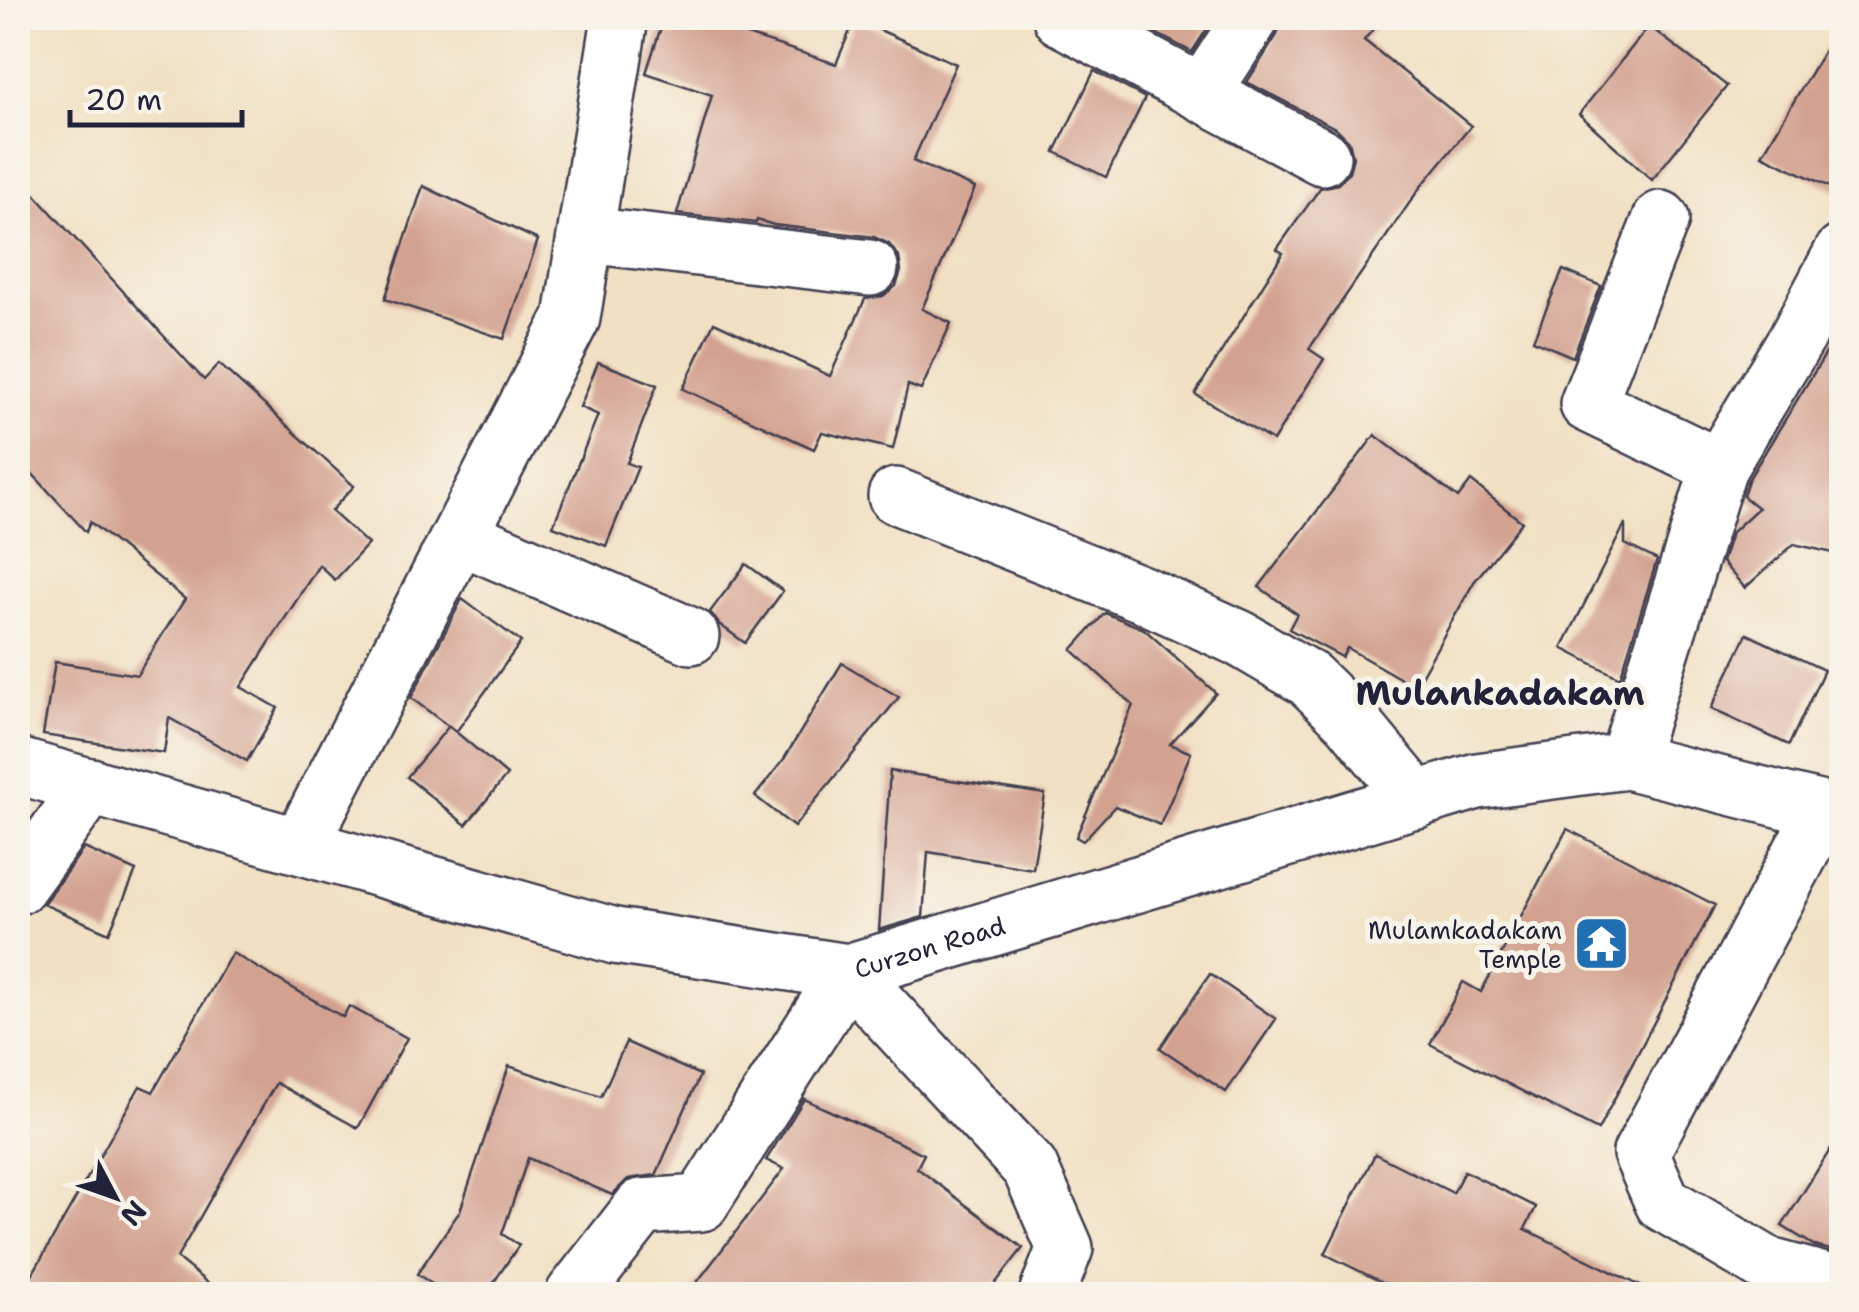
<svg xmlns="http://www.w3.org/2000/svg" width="1859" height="1312" viewBox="0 0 1859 1312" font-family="'Shantell Sans',sans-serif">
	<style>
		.building { fill: #d3a190 }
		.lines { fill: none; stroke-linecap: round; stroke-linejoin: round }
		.minor-casing { stroke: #413e4f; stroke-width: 60 }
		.secondary-casing { stroke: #413e4f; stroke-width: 60 }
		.minor { stroke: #fff; stroke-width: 55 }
		.secondary { stroke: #fff; stroke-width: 55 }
		.labels { text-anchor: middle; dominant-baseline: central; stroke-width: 10; stroke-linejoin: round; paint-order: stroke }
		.poi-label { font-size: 25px; fill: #22223b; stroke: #f7f3e8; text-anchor: end }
		.street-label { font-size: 25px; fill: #22223b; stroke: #f7f3e8 }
		.district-label { font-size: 35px; font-weight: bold; fill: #22223b; stroke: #f7f3e8 }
	</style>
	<rect width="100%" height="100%" fill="#f7f3e8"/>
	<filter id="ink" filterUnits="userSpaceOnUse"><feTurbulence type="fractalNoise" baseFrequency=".01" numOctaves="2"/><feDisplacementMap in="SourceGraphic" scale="20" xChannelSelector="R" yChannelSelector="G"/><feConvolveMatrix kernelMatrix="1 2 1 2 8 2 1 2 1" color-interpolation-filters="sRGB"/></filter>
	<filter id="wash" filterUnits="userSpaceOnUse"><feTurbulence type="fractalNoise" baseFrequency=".0048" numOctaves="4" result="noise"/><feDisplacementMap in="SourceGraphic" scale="40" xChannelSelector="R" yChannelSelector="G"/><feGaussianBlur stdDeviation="2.25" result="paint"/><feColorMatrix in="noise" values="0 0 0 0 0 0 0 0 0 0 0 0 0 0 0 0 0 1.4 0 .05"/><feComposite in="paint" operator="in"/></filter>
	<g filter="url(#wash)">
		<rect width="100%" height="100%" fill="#f1e0c3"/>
		<g id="blocks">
			<g class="building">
				<path d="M664 18H695L836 64 855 19 956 64 913 161 975 188 922 309 951 323 921 390 908 385 893 449 822 432 814 449 683 389 714 322 830 376 865 299 883 296 896 286 901 271 899 257 889 244 874 237 774 225 757 220 756 223 677 214 712 95 646 73Z"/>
				<path d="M1127 18H1214L1192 52Z"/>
				<path d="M1282 18H1383L1364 40 1471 126 1419 189 1309 349 1324 359 1273 441 1195 394 1283 253 1277 249 1320 188 1338 184 1349 172 1353 157 1349 141 1337 129 1247 82 1277 35Z"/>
				<path d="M1842 20V193L1762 155Z"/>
				<path d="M1649 26 1727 86 1652 180 1579 114Z"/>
				<path d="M1094 71 1145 98 1106 177 1055 152Z"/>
				<path d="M18 176 204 380 219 364 354 486 331 511 368 544 335 580 319 565 241 687 278 708 247 761 169 718 164 753 43 735 55 662 137 675 185 599 90 522 86 532 18 458Z"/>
				<path d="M423 186 538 240 504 339 385 299Z"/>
				<path d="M1563 270 1601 286 1573 357 1533 340Z"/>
				<path d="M1842 327V555L1794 544 1745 588 1722 562 1731 533 1758 508 1743 496 1748 480Z"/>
				<path d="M598 362 657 385 627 463 638 467 606 546 553 526 598 415 580 407Z"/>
				<path d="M1375 435 1458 498 1471 481 1522 522 1474 582 1415 687 1347 648 1342 657 1289 629 1297 614 1259 587Z"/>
				<path d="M1625 524V544L1657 560 1620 678 1562 648Z"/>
				<path d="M746 564 783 591 745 643 719 624 710 612Z"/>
				<path d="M462 599 521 642 456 732 411 698Z"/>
				<path d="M1105 613 1144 629 1216 693 1170 744 1191 753 1160 825 1115 806 1083 841 1076 837 1133 705 1072 650Z"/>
				<path d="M1747 634 1824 670 1789 745 1711 709Z"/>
				<path d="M842 663 899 697 794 827 755 796 784 759Z"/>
				<path d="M449 726 507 775 466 825 407 777Z"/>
				<path d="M890 771 1045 794 1033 869 928 852 923 917 879 930Z"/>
				<path d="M1567 829 1715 905 1598 1130 1430 1044 1463 982 1481 992Z"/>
				<path d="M84 848 136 871 109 933 43 904Z"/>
				<path d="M232 953 343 1017 349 1006 407 1038 358 1128 276 1083 177 1258 221 1294H21L140 1086 153 1092Z"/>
				<path d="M1210 974 1276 1019 1226 1092 1160 1048Z"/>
				<path d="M626 1042 700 1075 656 1175 628 1179 612 1195 528 1158 502 1234 519 1245 486 1294H447L417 1274 460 1211 509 1066 601 1097Z"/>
				<path d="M804 1099 924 1154 917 1168 1023 1248 987 1294H688L784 1169 766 1160Z"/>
				<path d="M1842 1131V1253L1815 1246 1782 1226Z"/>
				<path d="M1375 1154 1453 1193 1464 1171 1536 1207 1525 1229 1657 1294H1406L1325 1254Z"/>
			</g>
		</g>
	</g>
	<g filter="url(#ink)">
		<use href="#blocks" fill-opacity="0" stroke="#413e4f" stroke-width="2.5"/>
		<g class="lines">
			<defs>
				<g id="minor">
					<path d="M1061 18 1322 157"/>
					<path d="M1203 92 1251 18"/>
					<path d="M1661 219 1588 404 1719 467"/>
					<path d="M586 235 870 268"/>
					<path d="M896 496 1142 594 1239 638 1309 679 1350 719 1417 800"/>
					<path d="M460 536 691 636"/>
					<path d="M1627 761 1719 467 1798 336 1842 253"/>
					<path d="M1823 811 1641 1153 1663 1203 1769 1266 1842 1286"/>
					<path d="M300 845 572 318 620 18"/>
					<path d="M18 886 91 786"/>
					<path d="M574 1294 642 1207 701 1203 848 972 1030 1168 1065 1248 1047 1294"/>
				</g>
				<g id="secondary">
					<path id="s1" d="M18 766 615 936 848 972 1477 781 1627 761 1842 815"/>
				</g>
			</defs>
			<use href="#minor" class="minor-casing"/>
			<use href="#secondary" class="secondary-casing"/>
			<use href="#minor" class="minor"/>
			<use href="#secondary" class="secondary"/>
		</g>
	</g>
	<defs>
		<symbol id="temple-square" viewBox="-11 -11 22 22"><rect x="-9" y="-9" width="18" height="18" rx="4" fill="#1f6fb2" stroke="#f7f3e8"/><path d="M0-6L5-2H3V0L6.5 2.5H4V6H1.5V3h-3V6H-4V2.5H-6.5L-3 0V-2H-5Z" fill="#fff"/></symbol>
	</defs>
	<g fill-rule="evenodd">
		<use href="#temple-square" x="1570" y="912" width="63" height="63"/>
	</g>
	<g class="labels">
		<g class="poi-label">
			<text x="1562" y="930">Mulamkadakam<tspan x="1562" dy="29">Temple</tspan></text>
		</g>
		<g class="street-label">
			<text stroke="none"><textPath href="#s1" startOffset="942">Curzon Road</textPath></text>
		</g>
		<g class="district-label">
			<text x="1500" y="692">Mulankadakam</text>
		</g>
	</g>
	<rect width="1859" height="1312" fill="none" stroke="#f7f3e8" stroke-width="60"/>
	<g transform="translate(115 1197) rotate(131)" stroke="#f7f3e8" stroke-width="8" paint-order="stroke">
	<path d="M0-8L18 38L0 25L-18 38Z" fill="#22223b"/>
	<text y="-15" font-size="28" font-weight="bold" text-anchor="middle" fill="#22223b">N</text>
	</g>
	<path d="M70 110v15h172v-15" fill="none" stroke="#22223b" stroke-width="5"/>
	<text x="85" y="110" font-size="30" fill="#22223b" stroke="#f7f3e8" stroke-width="8" paint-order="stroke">20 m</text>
</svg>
